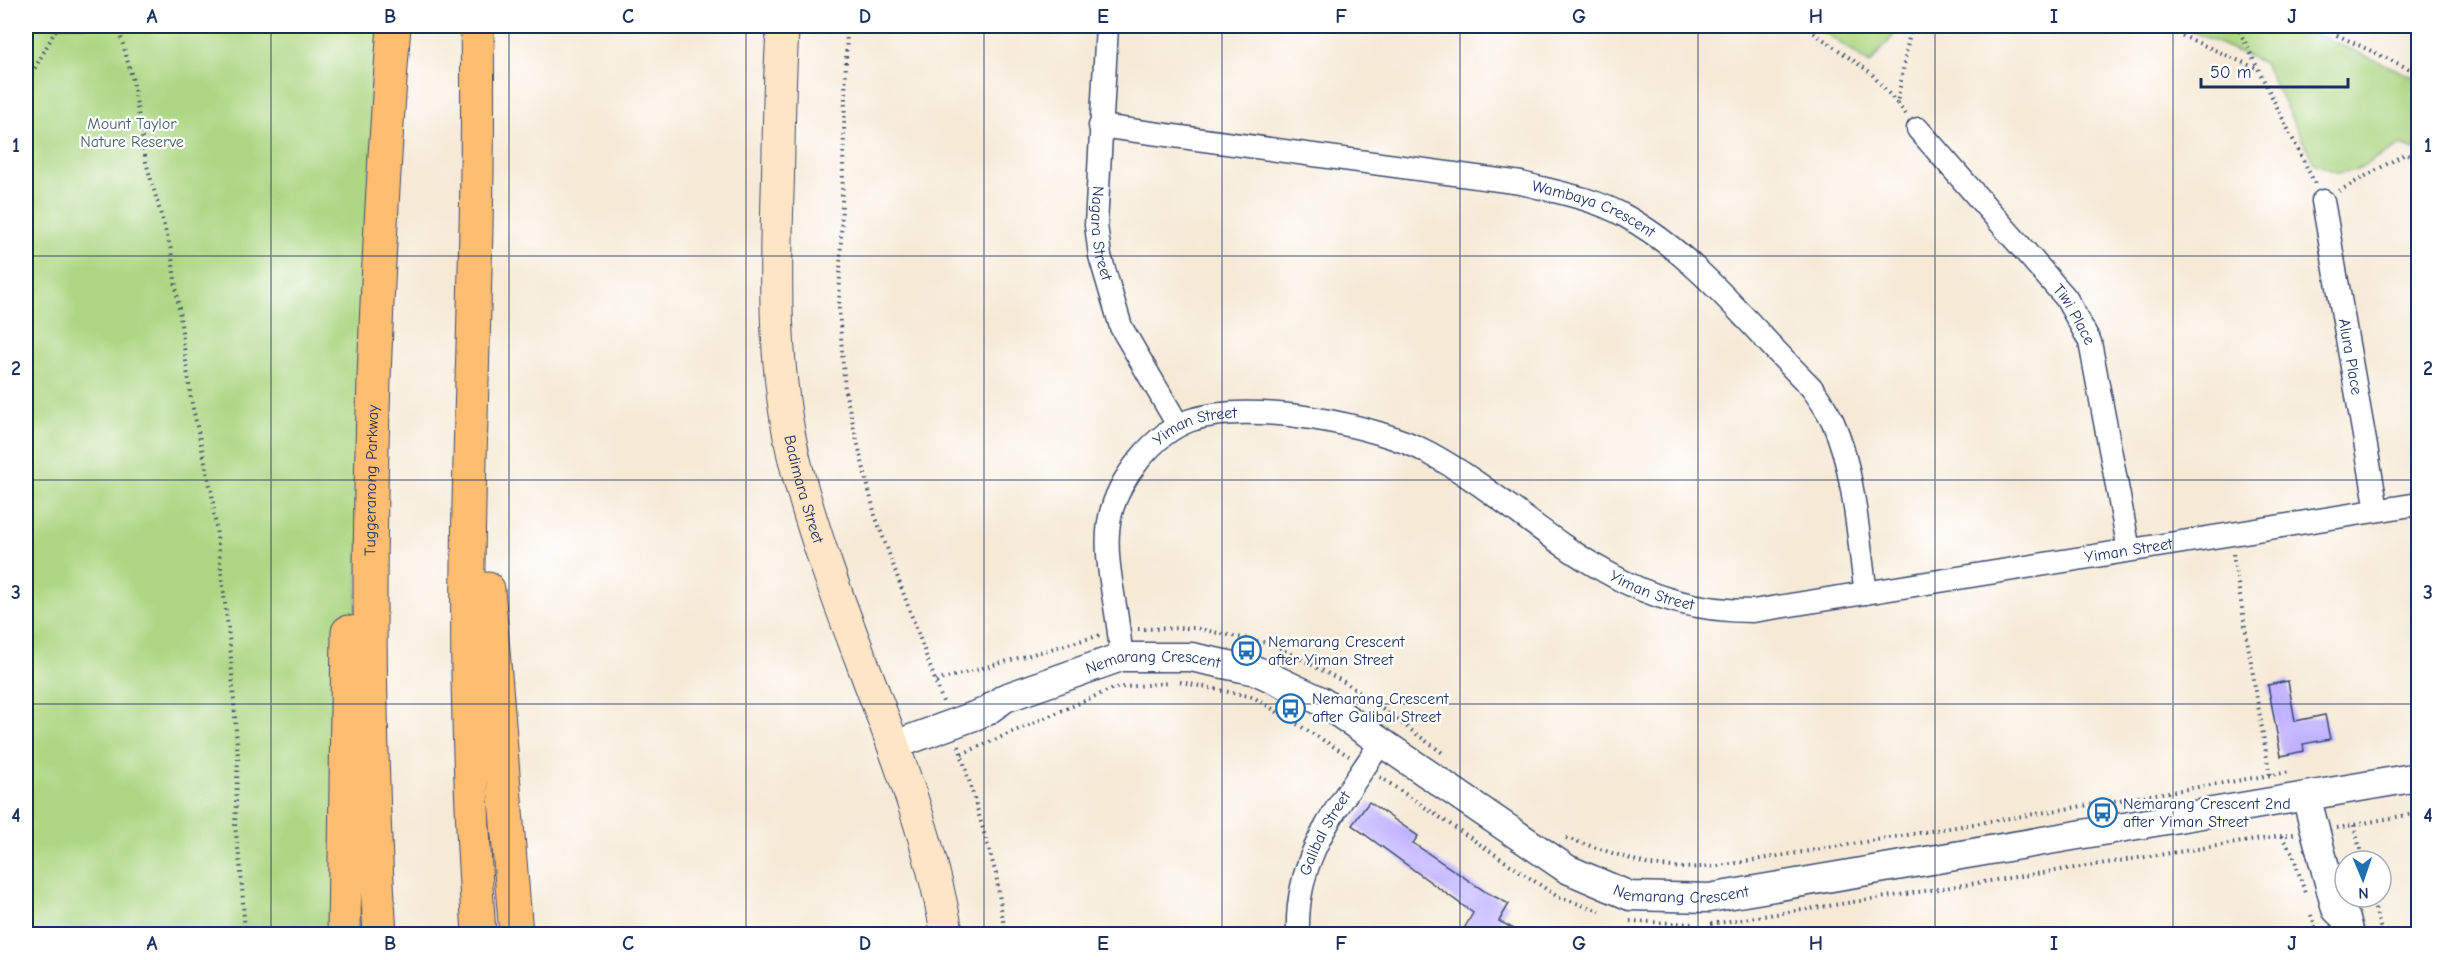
<svg xmlns="http://www.w3.org/2000/svg" width="2444" height="960" viewBox="0 0 2444 960" font-family="'Comic Neue',sans-serif">
	<style>
		.green { fill: #acd682; stroke: #648270; stroke-width: 1.5 }
		.building { fill: #c0b2fe }
		.lines { fill: none; stroke-linecap: round; stroke-linejoin: round }
		.minor-casing { stroke: #3c4b70; stroke-width: 25 }
		.tertiary-casing { stroke: #3c4b70; stroke-width: 31 }
		.secondary-casing { stroke: #3c4b70; stroke-width: 34 }
		.motorway-casing { stroke: #3c4b70; stroke-width: 35 }
		.path { stroke: #3c4b70; stroke-width: 4; stroke-dasharray: 1.5 4.5; stroke-linecap: butt }
		.minor { stroke: #fff; stroke-width: 22 }
		.tertiary { stroke: #fff; stroke-width: 28 }
		.secondary { stroke: #fee5c5; stroke-width: 32 }
		.motorway { stroke: #fcbd6f; stroke-width: 33 }
		.grid { fill: none; stroke: #1b2f5e; stroke-width: 1.5; stroke-opacity: 0.55 }
		.labels { text-anchor: middle; dominant-baseline: central; stroke-width: 4.5; stroke-linejoin: round; paint-order: stroke }
		.park-label { font-size: 16px; fill: #466169; stroke: #fff }
		.street-label { font-size: 16px; fill: #1b2f5e; stroke: #fff }
		.poi-label { font-size: 16px; fill: #1b2f5e; stroke: #fff; text-anchor: start }
		.neatline { fill: none; stroke: #1b2f5e; stroke-width: 2 }
		.grid-label { font-size: 20px; text-anchor: middle; font-weight: bold; fill: #1b2f5e }
	</style>
	<rect width="100%" height="100%" fill="#fff"/>
	<filter id="ink" filterUnits="userSpaceOnUse"><feTurbulence type="fractalNoise" baseFrequency=".0167" numOctaves="2"/><feDisplacementMap in="SourceGraphic" scale="12" xChannelSelector="R" yChannelSelector="G"/><feConvolveMatrix kernelMatrix="1 2 1 2 8 2 1 2 1" color-interpolation-filters="sRGB"/></filter>
	<filter id="wash" filterUnits="userSpaceOnUse"><feTurbulence type="fractalNoise" baseFrequency=".008" numOctaves="4" result="noise"/><feDisplacementMap in="SourceGraphic" scale="24" xChannelSelector="R" yChannelSelector="G"/><feGaussianBlur stdDeviation="1.35" result="paint"/><feColorMatrix in="noise" values="0 0 0 0 0 0 0 0 0 0 0 0 0 0 0 0 0 1.4 0 .05"/><feComposite in="paint" operator="in"/></filter>
	<g filter="url(#wash)">
		<rect width="100%" height="100%" fill="#f6ead7"/>
		<g class="green">
			<path d="M26 26H388L339 934H26Z"/>
			<path d="M1816 26H1901L1870 64Z"/>
			<path d="M2179 26H2298L2418 79V151L2401 145 2355 170 2338 173 2314 163 2264 63Z"/>
		</g>
		<g id="blocks">
			<g class="building">
				<path d="M2288 681 2295 721 2325 715 2330 739 2303 744 2304 751 2281 756 2268 685Z"/>
				<path d="M1369 802 1418 836 1413 843 1486 892 1509 904 1499 921 1523 934H1461L1473 913 1352 825Z"/>
			</g>
		</g>
	</g>
	<g filter="url(#ink)">
		<use href="#blocks" fill-opacity="0" stroke="#3c4b70" stroke-width="1.5"/>
		<g class="lines">
			<defs>
				<g id="minor">
					<path id="s1" d="M1107 26 1096 225 1100 256 1121 327 1178 425"/>
					<path id="s2" d="M1100 126 1521 183C1556 192 1593 198 1625 216 1699 257 1752 329 1811 387 1819 398 1827 409 1833 422 1855 472 1858 539 1866 593"/>
					<path id="s3" d="M1918 129 2066 298 2090 342 2129 550"/>
					<path id="s4" d="M2323 201 2377 510"/>
					<path id="s5" d="M1121 657C1120 612 1101 560 1110 517 1118 479 1154 433 1191 420 1251 400 1375 424 1429 453 1492 487 1544 538 1606 572 1650 598 1701 611 1753 611L2418 504"/>
					<path id="s6" d="M1298 934C1295 852 1340 807 1381 742"/>
				</g>
				<g id="tertiary">
					<path id="s7" d="M892 746 985 712 1005 698 1121 657H1191L1257 671 1321 701 1567 869 1630 896 1709 898 2418 777"/>
					<path d="M2306 796 2336 909 2346 919 2350 934"/>
				</g>
				<g id="secondary">
					<path id="s8" d="M783 26C779 75 779 126 778 176 775 274 772 374 797 470 838 628 919 774 947 934"/>
				</g>
				<g id="motorway">
					<path d="M477 26C480 205 470 385 468 565 466 688 471 812 479 934"/>
					<path d="M488 589 516 934"/>
					<path d="M344 934 348 632"/>
					<path id="s9" d="M380 934C361 631 371 328 394 26"/>
				</g>
			</defs>
			<use href="#minor" class="minor-casing"/>
			<use href="#tertiary" class="tertiary-casing"/>
			<use href="#secondary" class="secondary-casing"/>
			<use href="#motorway" class="motorway-casing"/>
			<g class="path">
				<path d="M118 26 133 81 146 162 171 250 191 399 212 494 230 645 238 758 235 826 241 872 245 934"/>
				<path d="M847 26 839 309 845 391 875 515 943 702"/>
				<path d="M1804 26 1870 72 1897 103"/>
				<path d="M2160 26 2258 69"/>
				<path d="M2237 26 2315 184"/>
				<path d="M2329 26 2337 35 2418 73"/>
				<path d="M26 31 33 26"/>
				<path d="M26 84 58 26"/>
				<path d="M1906 114 1897 103 1911 26"/>
				<path d="M2339 191 2405 154 2418 159"/>
				<path d="M2233 554 2270 777"/>
				<path d="M1138 629 1194 628 1272 644 1346 683 1444 754"/>
				<path d="M936 681 1101 635"/>
				<path d="M1180 682 1253 697 1349 756"/>
				<path d="M959 746 996 874 1005 934"/>
				<path d="M962 754 1114 688 1169 683"/>
				<path d="M1380 777 1558 897 1600 911"/>
				<path d="M2354 825 2363 861"/>
				<path d="M2337 828 2418 813"/>
				<path d="M2281 836 2293 854 2306 896"/>
				<path d="M1566 838 1649 865 1684 868 1718 866 2290 772"/>
				<path d="M2372 897 2382 934"/>
				<path d="M2311 915 2317 934"/>
				<path d="M1630 921 1694 924"/>
				<path d="M1711 924 2294 834"/>
			</g>
			<use href="#minor" class="minor"/>
			<use href="#tertiary" class="tertiary"/>
			<use href="#secondary" class="secondary"/>
			<use href="#motorway" class="motorway"/>
		</g>
	</g>
	<path class="grid" d="M271 26V934M509 26V934M746 26V934M984 26V934M1222 26V934M1460 26V934M1698 26V934M1935 26V934M2173 26V934M26 256H2418M26 480H2418M26 704H2418"/>
	<defs>
		<symbol id="bus-ring" viewBox="-11 -11 22 22"><circle r="9.5" fill="#fff" stroke="#1f6fb2" stroke-width="1.5"/><path d="M-5-6H5V4H4V6H2V4H-2V6H-4V4H-5ZM-3.5-4V0h7V-4ZM-3.5 1.2v1.5H-2V1.2ZM2 1.2v1.5H3.5V1.2Z" fill="#1f6fb2"/></symbol>
	</defs>
	<g fill-rule="evenodd">
		<use href="#bus-ring" x="1230" y="634" width="33" height="33"/>
		<use href="#bus-ring" x="1274" y="692" width="33" height="33"/>
		<use href="#bus-ring" x="2086" y="796" width="33" height="33"/>
	</g>
	<g class="labels">
		<g class="park-label">
			<text x="132" y="124">Mount Taylor<tspan x="132" dy="18">Nature Reserve</tspan></text>
		</g>
		<g class="street-label">
			<text stroke="none"><textPath href="#s2" startOffset="502">Wambaya Crescent</textPath></text>
			<text stroke="none"><textPath href="#s1" startOffset="208">Nagara Street</textPath></text>
			<text stroke="none"><textPath href="#s3" startOffset="243">Tiwi Place</textPath></text>
			<text stroke="none"><textPath href="#s4" startOffset="158">Alura Place</textPath></text>
			<text stroke="none"><textPath href="#s5" startOffset="274">Yiman Street</textPath></text>
			<text stroke="none"><textPath href="#s9" startOffset="454">Tuggeranong Parkway</textPath></text>
			<text stroke="none"><textPath href="#s8" startOffset="466">Badimara Street</textPath></text>
			<text stroke="none"><textPath href="#s5" startOffset="1264">Yiman Street</textPath></text>
			<text stroke="none"><textPath href="#s5" startOffset="780">Yiman Street</textPath></text>
			<text stroke="none"><textPath href="#s7" startOffset="278">Nemarang Crescent</textPath></text>
			<text stroke="none"><textPath href="#s6" startOffset="106">Galibal Street</textPath></text>
			<text stroke="none"><textPath href="#s7" startOffset="872">Nemarang Crescent</textPath></text>
		</g>
		<g class="poi-label">
			<text x="1268" y="642">Nemarang Crescent<tspan x="1268" dy="18">after Yiman Street</tspan></text>
			<text x="1312" y="699">Nemarang Crescent<tspan x="1312" dy="18">after Galibal Street</tspan></text>
			<text x="2123" y="804">Nemarang Crescent 2nd<tspan x="2123" dy="18">after Yiman Street</tspan></text>
		</g>
	</g>
	<rect width="2444" height="960" fill="none" stroke="#fff" stroke-width="66"/>
	<g transform="translate(2363 879) rotate(178)"><circle r="28" fill="#ffffff" stroke="#a4acbf" stroke-width="1.5"/>
	<path d="M0-4.5L10 22L0 15L-10 22Z" fill="#1f6fb2"/>
	<text y="-9" font-size="16" font-weight="bold" text-anchor="middle" fill="#1b2f5e">N</text>
	</g>
	<path d="M2201 78v9h147v-9" fill="none" stroke="#1b2f5e" stroke-width="3"/>
	<text x="2210" y="78" font-size="18" fill="#1b2f5e" stroke="#ffffff" stroke-width="4.5" paint-order="stroke">50 m</text>
	<rect x="33" y="33" width="2378" height="894" class="neatline"/>
	<g class="grid-label">
		<text x="152" y="23">A</text>
		<text x="390" y="23">B</text>
		<text x="628" y="23">C</text>
		<text x="865" y="23">D</text>
		<text x="1103" y="23">E</text>
		<text x="1341" y="23">F</text>
		<text x="1579" y="23">G</text>
		<text x="1816" y="23">H</text>
		<text x="2054" y="23">I</text>
		<text x="2292" y="23">J</text>
		<text x="16" y="152">1</text>
		<text x="2428" y="152">1</text>
		<text x="16" y="375">2</text>
		<text x="2428" y="375">2</text>
		<text x="16" y="599">3</text>
		<text x="2428" y="599">3</text>
		<text x="16" y="822">4</text>
		<text x="2428" y="822">4</text>
		<text x="152" y="950">A</text>
		<text x="390" y="950">B</text>
		<text x="628" y="950">C</text>
		<text x="865" y="950">D</text>
		<text x="1103" y="950">E</text>
		<text x="1341" y="950">F</text>
		<text x="1579" y="950">G</text>
		<text x="1816" y="950">H</text>
		<text x="2054" y="950">I</text>
		<text x="2292" y="950">J</text>
	</g>
</svg>
